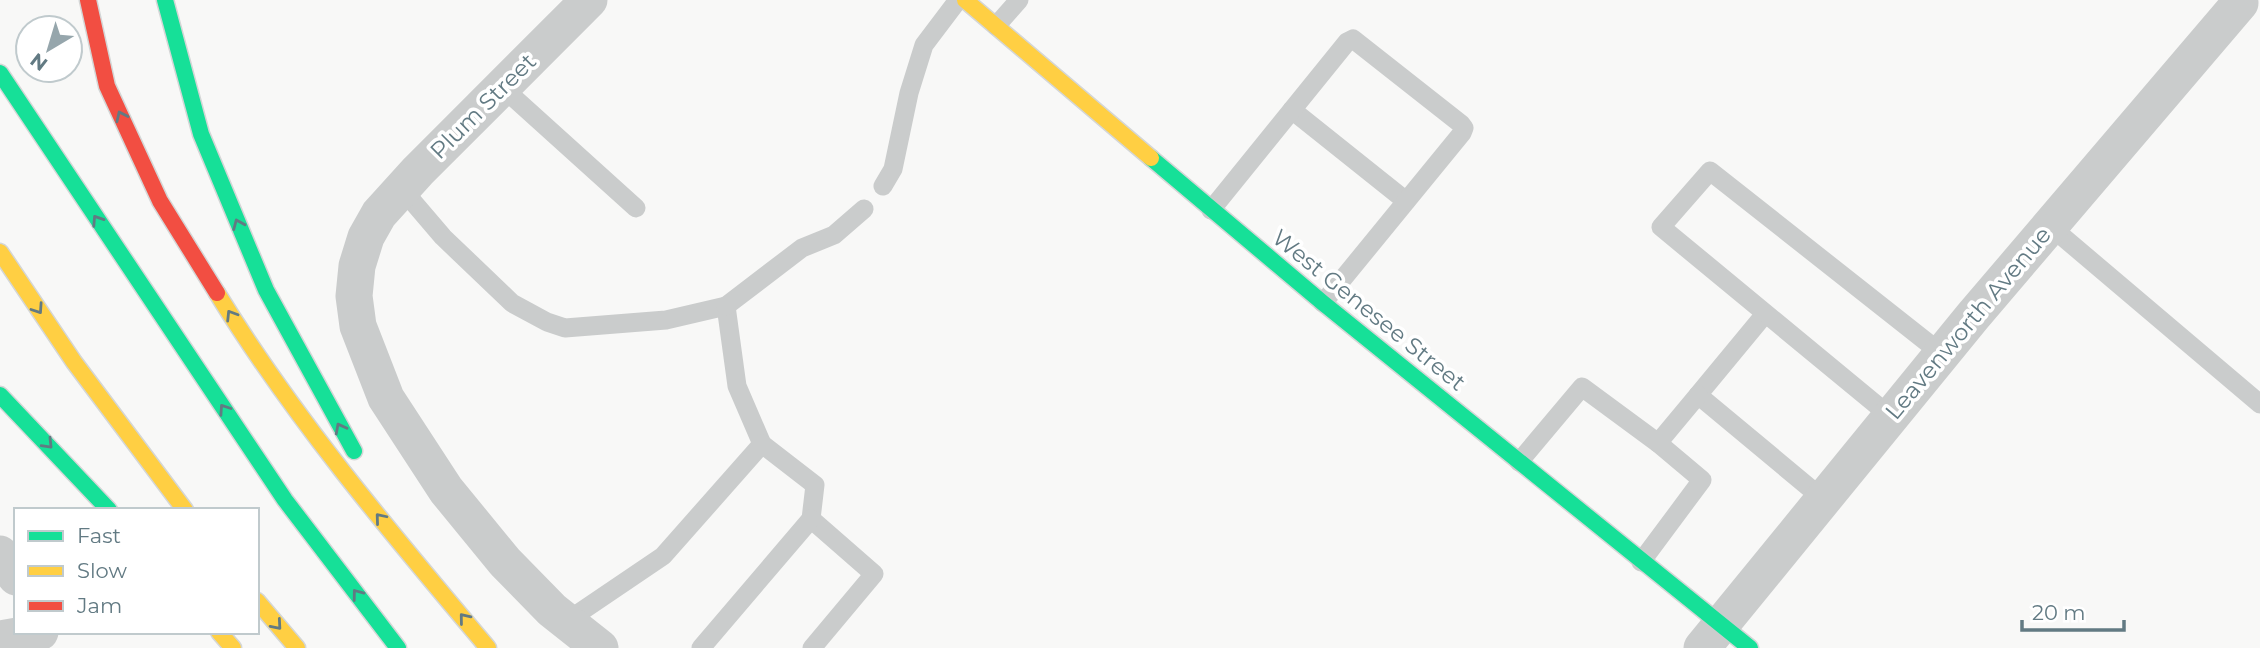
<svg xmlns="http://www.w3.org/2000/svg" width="2260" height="648" viewBox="0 0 2260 648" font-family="Montserrat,sans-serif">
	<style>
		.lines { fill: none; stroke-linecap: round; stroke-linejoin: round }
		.fast-casing { stroke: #d4d6d6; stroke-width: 19 }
		.slow-casing { stroke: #d4d6d6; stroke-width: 19 }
		.jam-casing { stroke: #d4d6d6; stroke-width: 19 }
		.lane { stroke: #cacccc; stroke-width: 19 }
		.street { stroke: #cacccc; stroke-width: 37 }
		.fast { stroke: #16e098; stroke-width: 16 }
		.slow { stroke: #ffcf43; stroke-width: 16 }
		.jam { stroke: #f24e42; stroke-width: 16 }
		.oneway { stroke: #627a83 }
		.labels { text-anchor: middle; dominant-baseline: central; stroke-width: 7; stroke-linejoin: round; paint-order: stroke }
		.street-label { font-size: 23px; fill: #627a83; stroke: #fff }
	</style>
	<rect width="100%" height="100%" fill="#f8f8f7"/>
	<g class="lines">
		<defs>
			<g id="fast">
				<path d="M165 0 201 134 266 290 354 451"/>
				<path d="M0 73 285 500 398 648"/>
				<path d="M1151 158 1323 303 1750 648"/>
				<path d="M0 395 109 510"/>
			</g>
			<g id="slow">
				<path d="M965 0 1151 158"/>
				<path d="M0 252 74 362 185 510"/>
				<path d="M217 293C295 420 392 534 488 648"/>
				<path d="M257 601 297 648"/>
				<path d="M219 632 233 648"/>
			</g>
			<path id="jam" d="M88 0 107 86 160 201 217 293"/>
		</defs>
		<use href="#fast" class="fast-casing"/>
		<use href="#slow" class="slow-casing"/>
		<use href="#jam" class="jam-casing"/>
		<g class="lane">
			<path d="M996 26 1019 0"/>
			<path d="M502 87 636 208"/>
			<path d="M1292 110 1406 201"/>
			<path d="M883 186 893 169 909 93 924 45 958 0"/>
			<path d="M402 189 443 237 512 303 547 322 565 328 666 320 726 306 737 386 762 444"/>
			<path d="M1211 210 1347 42 1353 39 1461 124 1464 128 1462 133 1323 303"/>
			<path d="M2050 226 2260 404"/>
			<path d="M726 306 802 248 834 235 864 209"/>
			<path d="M1765 314 1698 395 1823 499"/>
			<path d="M1890 416 1661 227 1710 171 1942 354"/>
			<path d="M1519 462 1582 387 1658 443 1698 395"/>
			<path d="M1641 562 1702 480 1658 443"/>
			<path d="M567 621 663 556 762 444 815 485 811 519 874 574 812 648"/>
			<path d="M701 648 811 519"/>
		</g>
		<g class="street">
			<path d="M589 0 418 171 379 214 366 237 357 266 354 296 358 326 386 398 446 490 505 562 552 610 600 648"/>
			<path d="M0 554 16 577"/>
			<path d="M0 639 40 632"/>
			<path d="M1702 648 1973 316 2240 3"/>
		</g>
		<use href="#fast" class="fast"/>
		<use href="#slow" class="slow"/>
		<use href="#jam" class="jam"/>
	</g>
	<defs><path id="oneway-chevron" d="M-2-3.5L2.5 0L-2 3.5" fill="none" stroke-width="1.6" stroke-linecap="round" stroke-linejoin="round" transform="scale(1.75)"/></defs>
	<g class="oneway">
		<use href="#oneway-chevron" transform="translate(121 116) rotate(-115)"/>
		<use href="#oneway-chevron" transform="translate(97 220) rotate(-123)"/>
		<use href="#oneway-chevron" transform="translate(238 224) rotate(-113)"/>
		<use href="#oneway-chevron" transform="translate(38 309) rotate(56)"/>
		<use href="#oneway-chevron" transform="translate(231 315) rotate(-122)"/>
		<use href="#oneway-chevron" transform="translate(224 409) rotate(-124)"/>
		<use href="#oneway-chevron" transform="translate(340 428) rotate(-118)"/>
		<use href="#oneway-chevron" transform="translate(48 444) rotate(46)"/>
		<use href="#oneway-chevron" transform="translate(380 518) rotate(-130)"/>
		<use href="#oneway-chevron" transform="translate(357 594) rotate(-127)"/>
		<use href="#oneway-chevron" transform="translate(464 618) rotate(-129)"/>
		<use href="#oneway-chevron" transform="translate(277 625) rotate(49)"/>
	</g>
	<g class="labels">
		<g class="street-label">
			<text transform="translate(483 106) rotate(-45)">Plum Street</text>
			<text transform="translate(1369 310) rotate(39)">West Genesee Street</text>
			<text transform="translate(1968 323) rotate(-50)">Leavenworth Avenue</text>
		</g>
	</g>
	<rect x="14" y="508" width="245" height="126" fill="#ffffff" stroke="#c0cacd" stroke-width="2"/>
	<rect x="28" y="531" width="35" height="10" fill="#16e098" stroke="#c0cacd" stroke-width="2"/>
	<text x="77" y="543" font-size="21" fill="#627a83">Fast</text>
	<rect x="28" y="566" width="35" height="10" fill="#ffcf43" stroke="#c0cacd" stroke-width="2"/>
	<text x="77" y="578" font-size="21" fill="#627a83">Slow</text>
	<rect x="28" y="601" width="35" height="10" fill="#f24e42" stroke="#c0cacd" stroke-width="2"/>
	<text x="77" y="613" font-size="21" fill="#627a83">Jam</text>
	<g transform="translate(49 49) rotate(218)"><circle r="33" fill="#ffffff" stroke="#c0cacd" stroke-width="2"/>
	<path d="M0-5L12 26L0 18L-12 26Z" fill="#96a6ac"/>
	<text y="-10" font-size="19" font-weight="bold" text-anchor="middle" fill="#627a83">N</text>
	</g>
	<path d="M2022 620v10h102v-10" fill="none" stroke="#627a83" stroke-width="3.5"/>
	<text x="2032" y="620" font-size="21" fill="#627a83" stroke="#ffffff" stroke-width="5" paint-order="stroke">20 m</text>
</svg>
